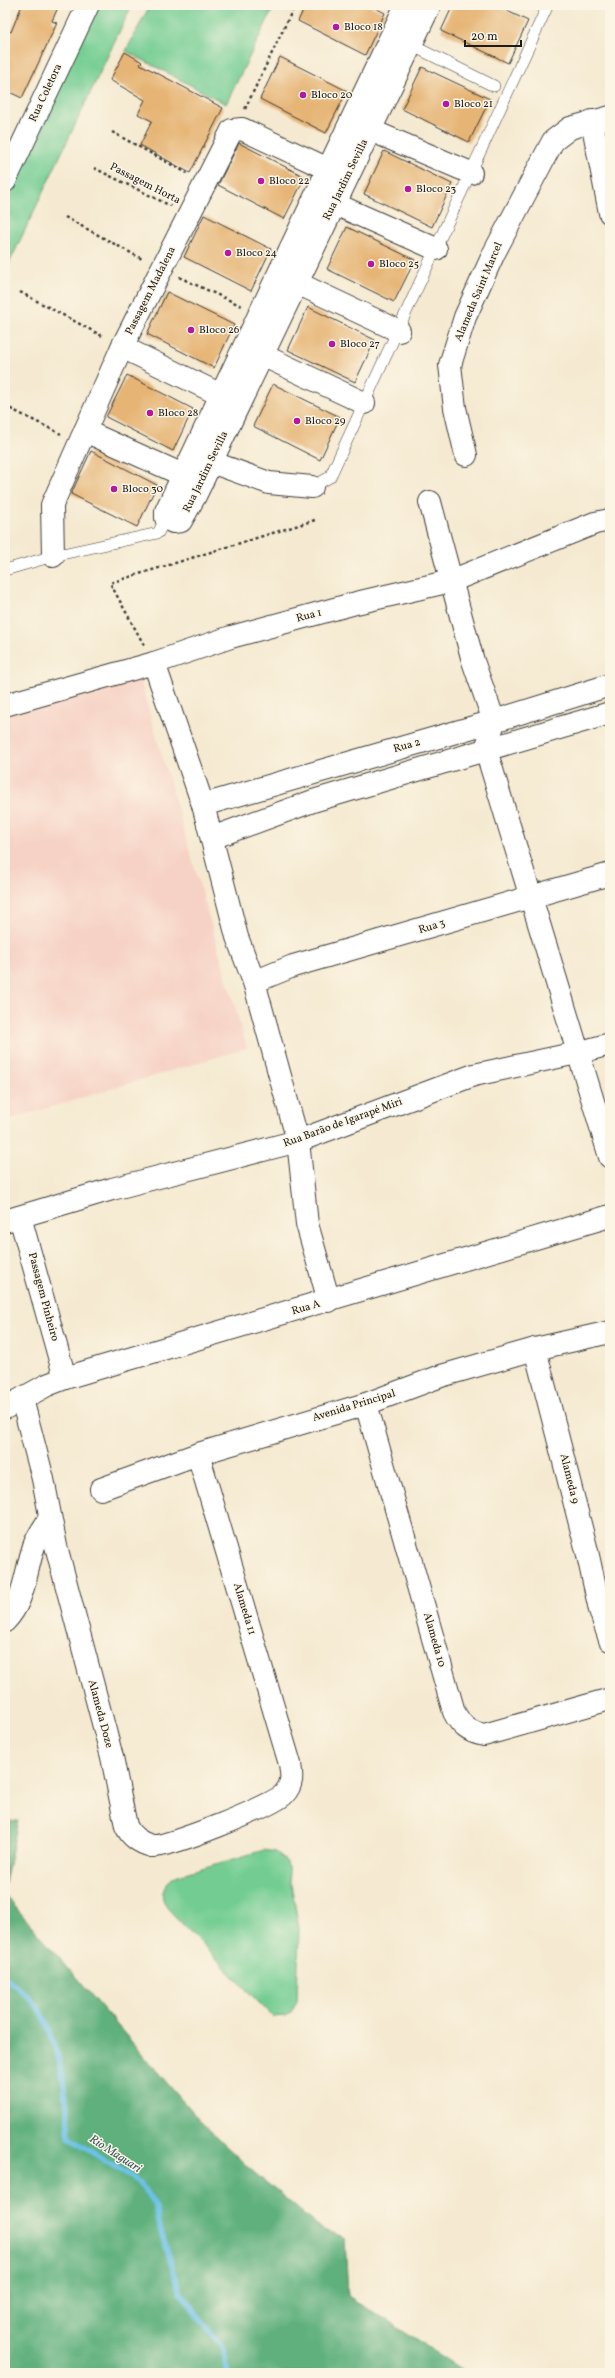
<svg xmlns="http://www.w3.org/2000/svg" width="615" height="2378" viewBox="0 0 615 2378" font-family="Vollkorn,serif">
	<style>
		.built { fill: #f6d1c5 }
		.green { fill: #73cd93; stroke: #487458 }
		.forest { fill: #5eb07d; stroke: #3d664c }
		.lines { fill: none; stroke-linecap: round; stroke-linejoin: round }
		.stream { stroke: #6dc1e9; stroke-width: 5.5 }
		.building { fill: #e6b576 }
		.lane-casing { stroke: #3d3b37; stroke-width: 12 }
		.street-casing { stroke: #3d3b37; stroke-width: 24 }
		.path { stroke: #3d3b37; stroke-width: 2.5; stroke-dasharray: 3 3; stroke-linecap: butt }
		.lane { stroke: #fff; stroke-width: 11 }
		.street { stroke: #fff; stroke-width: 22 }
		.poi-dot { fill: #b5179e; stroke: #fcf5e5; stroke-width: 1.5 }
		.labels { text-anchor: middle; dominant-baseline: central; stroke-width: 3; stroke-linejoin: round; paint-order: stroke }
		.poi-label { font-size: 11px; fill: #1c1c1c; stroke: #fcf5e5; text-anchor: start }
		.street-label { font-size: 11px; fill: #1c1c1c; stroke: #fcf5e5 }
		.water-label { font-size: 12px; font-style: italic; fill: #385664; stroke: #fcf5e5 }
	</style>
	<rect width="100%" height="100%" fill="#fcf5e5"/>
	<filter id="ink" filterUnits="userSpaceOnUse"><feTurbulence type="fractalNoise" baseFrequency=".025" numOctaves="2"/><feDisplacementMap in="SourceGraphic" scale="8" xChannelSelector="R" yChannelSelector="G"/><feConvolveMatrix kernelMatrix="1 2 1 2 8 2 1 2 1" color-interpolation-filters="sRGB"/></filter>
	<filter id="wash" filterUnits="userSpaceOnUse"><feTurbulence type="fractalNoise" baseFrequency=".012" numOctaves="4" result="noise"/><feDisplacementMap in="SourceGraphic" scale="16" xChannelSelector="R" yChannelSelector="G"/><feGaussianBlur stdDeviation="0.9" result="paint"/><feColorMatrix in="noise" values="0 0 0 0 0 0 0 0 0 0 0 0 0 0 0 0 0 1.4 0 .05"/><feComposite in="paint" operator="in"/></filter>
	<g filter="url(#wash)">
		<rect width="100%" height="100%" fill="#f5ead1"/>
		<path class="built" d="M139 676 247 1048 5 1121V713Z"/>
		<g class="green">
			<path d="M98 5H132L5 272V199Z"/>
			<path d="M150 5H275L226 104 126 51Z"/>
			<path d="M264 1850 275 1852 287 1862 299 1928 297 2001 291 2013 285 2016 273 2017 169 1910C157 1896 163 1882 178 1875Z"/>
		</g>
		<g class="forest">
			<path d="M5 1821H18L5 1884Z"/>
			<path d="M5 1895 199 2120 250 2169 322 2229 345 2238 348 2296 468 2373H5Z"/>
		</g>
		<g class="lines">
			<path class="stream" d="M5 1977C16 1987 32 1998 40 2011 62 2049 66 2094 70 2138L140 2183 156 2208 161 2232 181 2293 223 2348 228 2373"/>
		</g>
		<g id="blocks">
			<g class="building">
				<path d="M22 5H59L52 21 57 23 22 98 5 90V30L11 32Z"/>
				<path d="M306 5H369L385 13 365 55 298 21Z"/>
				<path d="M453 5H495L528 21 508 63 441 31Z"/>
				<path d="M125 52 142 62 140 64 223 108 190 173 140 145 152 121 138 114 145 100 110 80Z"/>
				<path d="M280 57 347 91 326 133 260 99Z"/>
				<path d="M422 67 490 99 469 142 402 109Z"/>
				<path d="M239 143 305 177 284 219 218 185Z"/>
				<path d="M384 151 452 184 432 227 364 194Z"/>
				<path d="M204 215 271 249 251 291 184 257Z"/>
				<path d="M347 227 415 260 394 302 327 269Z"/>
				<path d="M167 292 234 325 214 368 147 334Z"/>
				<path d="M308 307 375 340 355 382 288 350Z"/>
				<path d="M127 375 193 409 173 451 106 417Z"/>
				<path d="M273 384 340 417 320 460 253 426Z"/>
				<path d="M91 451 157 485 137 527 71 494Z"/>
			</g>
		</g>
	</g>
	<g filter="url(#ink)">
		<use href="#blocks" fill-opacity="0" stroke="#3d3b37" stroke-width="1"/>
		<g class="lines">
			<defs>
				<g id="lane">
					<path d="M411 45 494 86"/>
					<path d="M312 487 330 477 548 5"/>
					<path d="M5 570 53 556 158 533 166 518"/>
				</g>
				<g id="street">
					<path d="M406 5 166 511V518L173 522 181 521 195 496 430 5"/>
					<path d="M592 121 610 213"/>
					<path d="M370 130 471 173"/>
					<path d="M5 181 88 5"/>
					<path d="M335 204 436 249"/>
					<path d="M297 283 399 331"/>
					<path d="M122 347 221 395"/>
					<path d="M262 355 364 403"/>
					<path d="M85 431 183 475"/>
					<path d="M466 455 455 408 450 365 465 317 494 253 553 141 570 128 610 117"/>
					<path d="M211 462 269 483 312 487"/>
					<path d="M430 502 473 661 494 721 486 750 610 1157"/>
					<path d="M53 556 52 505 122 347 232 130 242 129 328 169"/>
					<path d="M154 663 203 805 237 937 254 982 298 1141 307 1224 329 1301"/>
					<path d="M5 705 154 663 231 637 356 603 451 581 595 523 610 520"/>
					<path d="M203 805 494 721 610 685"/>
					<path d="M212 838 313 801 610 713"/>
					<path d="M254 982 293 966 610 874"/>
					<path d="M20 1217 65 1378"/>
					<path d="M5 1221 112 1189 298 1141 474 1075 577 1053 610 1044"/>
					<path d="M535 1349 587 1551 600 1610 610 1640"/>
					<path d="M22 1399 43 1479 56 1546 112 1757 126 1826C131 1837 140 1843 152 1846 167 1848 273 1806 284 1794 293 1784 292 1776 290 1764L198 1454"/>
					<path d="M366 1404 454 1712C461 1726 469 1732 484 1735L610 1699"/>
					<path d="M5 1408 47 1385 65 1378 610 1216"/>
					<path d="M101 1489 198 1454 366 1404 441 1376 535 1349 610 1332"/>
					<path d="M5 1621C25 1601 25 1572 34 1546 37 1537 44 1528 49 1519"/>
				</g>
			</defs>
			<use href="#lane" class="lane-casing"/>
			<use href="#street" class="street-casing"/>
			<g class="path">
				<path d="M245 109 295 5"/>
				<path d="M112 132 187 173"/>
				<path d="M94 168 171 206"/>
				<path d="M65 217 144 260"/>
				<path d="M179 277 242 306"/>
				<path d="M20 292 104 337"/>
				<path d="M5 406 61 434"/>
				<path d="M144 645 110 583 315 520"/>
			</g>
			<use href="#lane" class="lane"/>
			<use href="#street" class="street"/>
		</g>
	</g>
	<g class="poi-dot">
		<circle cx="336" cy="27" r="4"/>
		<circle cx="303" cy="95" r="4"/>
		<circle cx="446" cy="104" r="4"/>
		<circle cx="261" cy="181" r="4"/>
		<circle cx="408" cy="189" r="4"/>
		<circle cx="228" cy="253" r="4"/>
		<circle cx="371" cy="264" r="4"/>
		<circle cx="191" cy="330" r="4"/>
		<circle cx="332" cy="344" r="4"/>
		<circle cx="150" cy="413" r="4"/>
		<circle cx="297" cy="421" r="4"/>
		<circle cx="114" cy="489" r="4"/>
	</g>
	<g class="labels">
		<g class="poi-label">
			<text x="344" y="27">Bloco 18</text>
			<text x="311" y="95">Bloco 20</text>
			<text x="454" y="104">Bloco 21</text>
			<text x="269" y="181">Bloco 22</text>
			<text x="416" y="189">Bloco 23</text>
			<text x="236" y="253">Bloco 24</text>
			<text x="379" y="264">Bloco 25</text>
			<text x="199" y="330">Bloco 26</text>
			<text x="340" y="344">Bloco 27</text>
			<text x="158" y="413">Bloco 28</text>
			<text x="305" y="421">Bloco 29</text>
			<text x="122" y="489">Bloco 30</text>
		</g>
		<g class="street-label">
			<text transform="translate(46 93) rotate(-65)">Rua Coletora</text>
			<text transform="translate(346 180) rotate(-64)">Rua Jardim Sevilla</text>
			<text transform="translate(145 184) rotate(27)">Passagem Horta</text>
			<text transform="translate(151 291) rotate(-63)">Passagem Madalena</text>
			<text transform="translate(479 292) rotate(-67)">Alameda Saint Marcel</text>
			<text transform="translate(206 472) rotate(-64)">Rua Jardim Sevilla</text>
			<text transform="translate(309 616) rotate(-15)">Rua 1</text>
			<text transform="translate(407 746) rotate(-16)">Rua 2</text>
			<text transform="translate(432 927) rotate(-17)">Rua 3</text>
			<text transform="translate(343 1123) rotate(-20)">Rua Barão de Igarapé Miri</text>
			<text transform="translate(43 1297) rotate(75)">Passagem Pinheiro</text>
			<text transform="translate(306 1308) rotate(-16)">Rua A</text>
			<text transform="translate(354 1406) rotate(-17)">Avenida Principal</text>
			<text transform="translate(569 1479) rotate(76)">Alameda 9</text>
			<text transform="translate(244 1609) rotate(73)">Alameda 11</text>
			<text transform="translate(434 1640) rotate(74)">Alameda 10</text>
			<text transform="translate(100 1714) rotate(75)">Alameda Doze</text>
		</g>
		<g class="water-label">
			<text transform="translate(115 2154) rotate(33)">Rio Maguari</text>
		</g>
	</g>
	<rect width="615" height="2378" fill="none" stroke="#fcf5e5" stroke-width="20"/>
	<path d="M465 40v6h56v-6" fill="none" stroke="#1c1c1c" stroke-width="2"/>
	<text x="471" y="40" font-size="12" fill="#1c1c1c" stroke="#fcf5e5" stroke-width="3" paint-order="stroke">20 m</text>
</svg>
